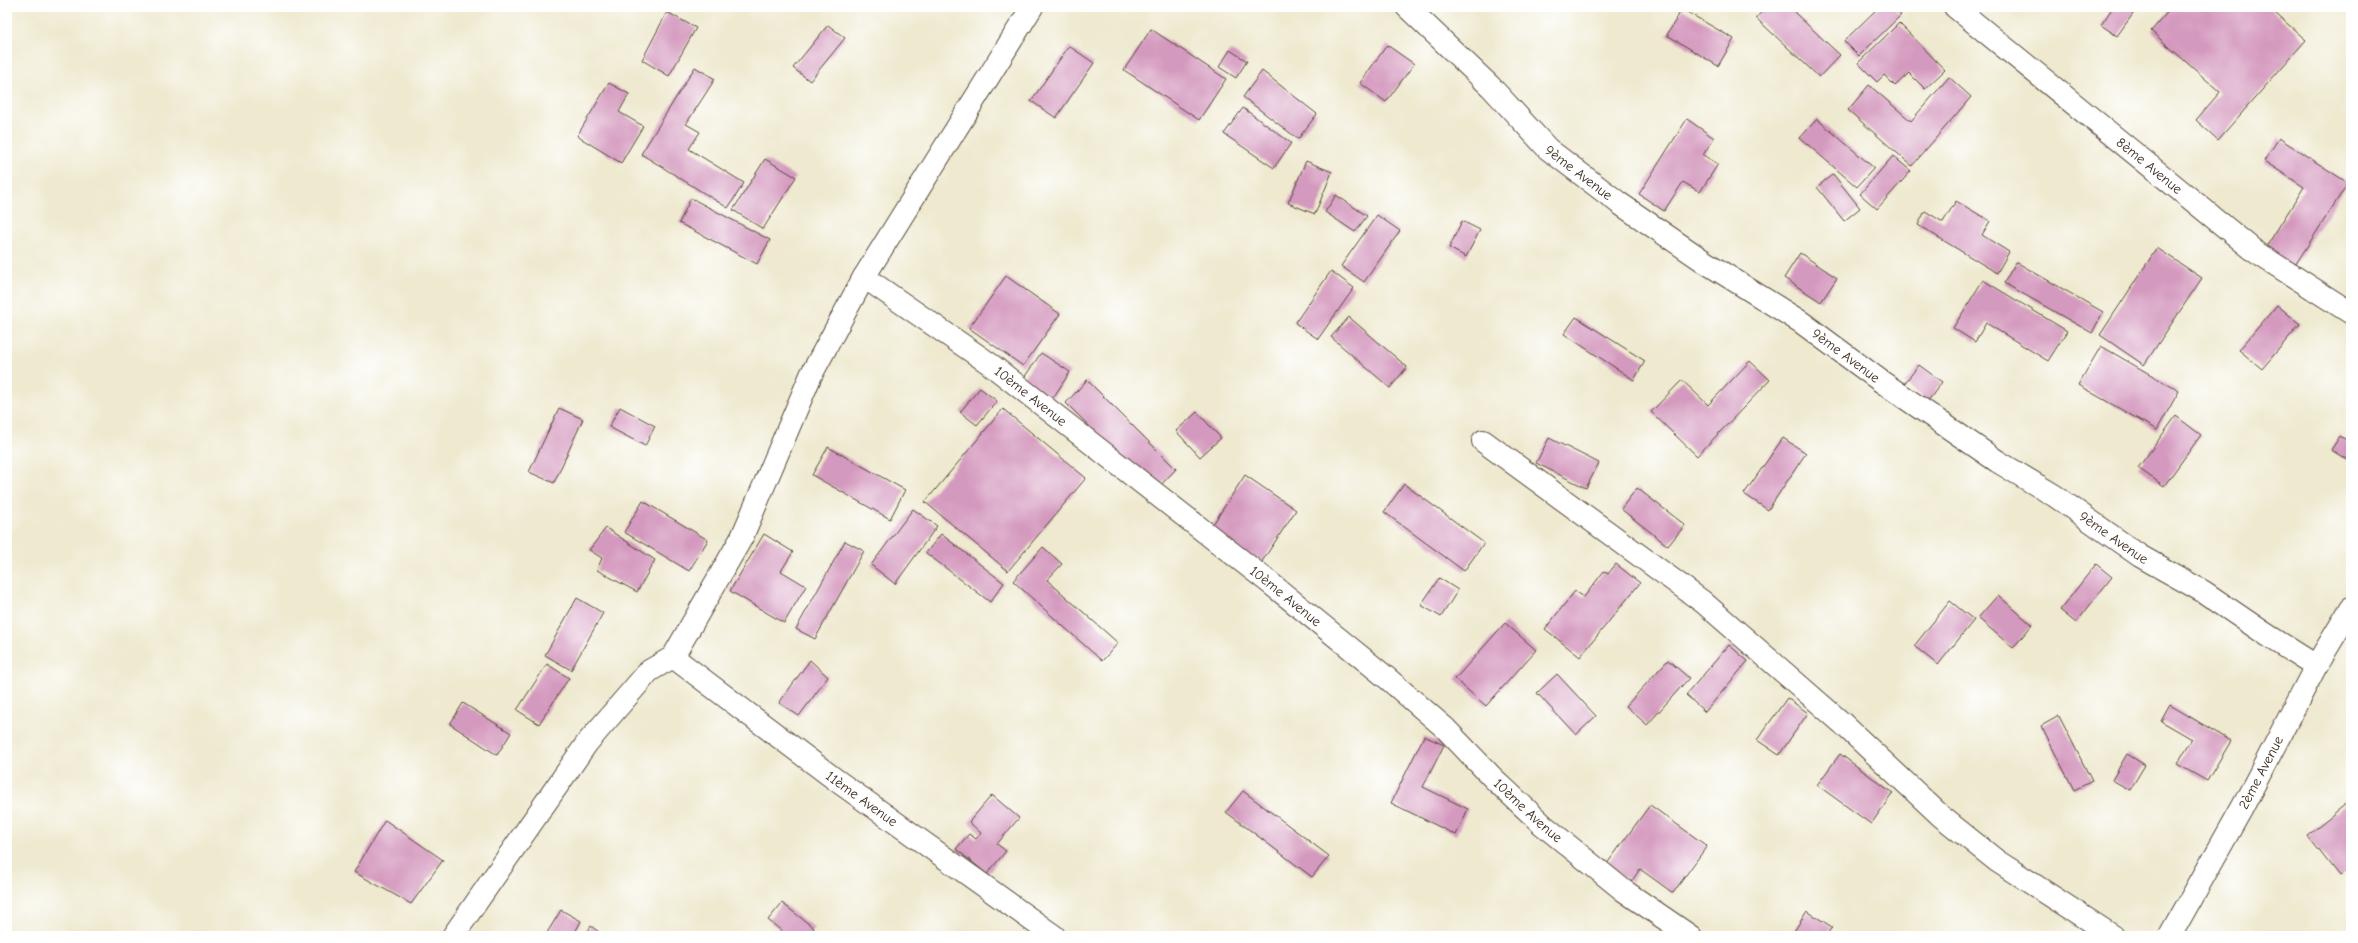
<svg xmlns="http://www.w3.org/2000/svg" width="2358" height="943" viewBox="0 0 2358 943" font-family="'Comic Neue',sans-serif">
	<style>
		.building { fill: #d499be }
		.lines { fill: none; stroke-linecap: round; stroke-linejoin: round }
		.minor-casing { stroke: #564739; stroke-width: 24 }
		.minor { stroke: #fff; stroke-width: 22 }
		.labels { text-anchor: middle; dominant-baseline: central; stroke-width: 4; stroke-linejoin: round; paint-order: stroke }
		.street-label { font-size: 14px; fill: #3b2a1e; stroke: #fff }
	</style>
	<rect width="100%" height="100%" fill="#fff"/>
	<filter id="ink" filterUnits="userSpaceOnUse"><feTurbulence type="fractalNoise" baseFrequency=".025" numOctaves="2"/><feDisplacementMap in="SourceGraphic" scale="8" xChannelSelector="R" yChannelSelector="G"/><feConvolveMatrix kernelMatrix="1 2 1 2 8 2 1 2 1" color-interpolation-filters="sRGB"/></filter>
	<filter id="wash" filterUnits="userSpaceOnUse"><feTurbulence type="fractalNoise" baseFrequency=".012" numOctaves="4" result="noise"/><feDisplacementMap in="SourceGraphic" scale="16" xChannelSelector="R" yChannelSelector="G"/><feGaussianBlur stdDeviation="0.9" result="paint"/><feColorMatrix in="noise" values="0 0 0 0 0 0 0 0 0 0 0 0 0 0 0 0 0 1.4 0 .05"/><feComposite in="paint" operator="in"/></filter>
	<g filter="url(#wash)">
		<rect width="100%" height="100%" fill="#eee9cf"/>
		<g id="blocks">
			<g class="building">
				<path d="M1766 7H1800L1795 13 1840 55 1819 77 1756 18Z"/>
				<path d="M1879 7H1892L1901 15 1859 56 1844 41Z"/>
				<path d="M2113 7H2138L2117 36 2101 25Z"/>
				<path d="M2172 7H2268L2306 40 2218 140 2196 120 2220 92 2151 31Z"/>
				<path d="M1682 9 1734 39 1718 66 1667 35Z"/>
				<path d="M667 12 696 28 669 76 642 60Z"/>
				<path d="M1899 23 1945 70 1925 89 1909 73 1895 86 1884 75 1877 82 1858 63Z"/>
				<path d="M828 25 845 38 810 81 793 68Z"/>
				<path d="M1151 29 1226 79 1199 120 1124 70Z"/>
				<path d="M1387 45 1414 64 1386 102 1360 83Z"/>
				<path d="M1069 46 1094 63 1056 118 1031 101Z"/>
				<path d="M1230 50 1247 61 1236 78 1219 67Z"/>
				<path d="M695 67 715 79 686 124 700 132 689 149 744 183 728 208 641 154Z"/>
				<path d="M1262 71 1317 114 1298 139 1243 97Z"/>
				<path d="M1949 77 1971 97 1912 166 1848 110 1869 85 1911 121Z"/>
				<path d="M609 83 629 94 619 112 643 126 621 163 577 136Z"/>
				<path d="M1243 108 1291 143 1274 168 1224 134Z"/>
				<path d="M1687 119 1714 138 1703 155 1718 164 1700 192 1683 182 1664 211 1639 194Z"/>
				<path d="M1817 119 1874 168 1857 187 1800 138Z"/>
				<path d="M2279 138 2348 183 2292 270 2263 252 2304 187 2264 161Z"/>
				<path d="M1893 156 1911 171 1877 209 1860 194Z"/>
				<path d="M765 159 796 177 763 229 733 210Z"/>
				<path d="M1306 161 1332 172 1315 214 1288 203Z"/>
				<path d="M1833 174 1860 208 1844 221 1817 187Z"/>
				<path d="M1336 195 1367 216 1355 232 1325 212Z"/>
				<path d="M691 198 770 240 757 264 679 223Z"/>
				<path d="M1956 201 1990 221 1982 235 2009 252 1997 273 1918 225 1925 211 1943 222Z"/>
				<path d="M1377 215 1400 231 1364 282 1341 266Z"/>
				<path d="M1462 221 1480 230 1466 257 1449 248Z"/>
				<path d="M2157 248 2202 278 2144 365 2100 335Z"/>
				<path d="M1800 253 1837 278 1821 302 1784 278Z"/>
				<path d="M2016 262 2103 312 2092 333 2004 283Z"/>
				<path d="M1331 271 1354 288 1318 339 1295 323Z"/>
				<path d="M1006 276 1060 314 1023 366 969 328Z"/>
				<path d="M1983 280 2067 331 2048 361 1986 323 1975 342 1953 328Z"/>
				<path d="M2277 305 2300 324 2262 369 2239 350Z"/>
				<path d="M1349 317 1407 367 1390 388 1331 337Z"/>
				<path d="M1576 317 1645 361 1634 380 1564 334Z"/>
				<path d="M2101 346 2179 391 2157 430 2078 385Z"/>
				<path d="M1041 353 1070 372 1051 401 1021 382Z"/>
				<path d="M1750 361 1770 380 1697 456 1651 412 1682 380 1708 405Z"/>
				<path d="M1919 365 1942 382 1928 401 1904 384Z"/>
				<path d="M1087 380 1176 469 1155 491 1066 403Z"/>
				<path d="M980 388 997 401 977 425 960 412Z"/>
				<path d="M620 407 655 426 645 446 609 427Z"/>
				<path d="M559 408 583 419 554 483 529 472Z"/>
				<path d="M1003 409 1086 478 1008 571 925 502Z"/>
				<path d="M1197 412 1221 438 1200 457 1176 431Z"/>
				<path d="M2176 416 2201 435 2164 486 2138 468Z"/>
				<path d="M2340 436 2351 443V462L2331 450Z"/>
				<path d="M1549 438 1599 463 1586 488 1536 463Z"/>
				<path d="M1783 438 1806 453 1768 510 1744 494Z"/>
				<path d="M828 447 905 490 890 519 812 475Z"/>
				<path d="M1245 475 1296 510 1259 566 1208 532Z"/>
				<path d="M1404 484 1484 543 1464 571 1384 512Z"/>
				<path d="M1637 488 1685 525 1668 546 1621 509Z"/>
				<path d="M643 501 708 540 689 571 624 532Z"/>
				<path d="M913 509 937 526 895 584 871 565Z"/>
				<path d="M606 528 655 560 637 592 597 570 602 558 589 550Z"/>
				<path d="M764 534 793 552 781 571 806 586 784 623 730 591Z"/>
				<path d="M941 534 1004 583 990 602 926 553Z"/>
				<path d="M845 541 864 551 815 639 796 629Z"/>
				<path d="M1043 547 1062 564 1047 580 1118 643 1102 661 1013 581Z"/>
				<path d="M1616 564 1640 583 1580 657 1545 629 1575 591 1584 597 1604 571 1608 574Z"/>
				<path d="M2096 564 2112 577 2076 623 2060 610Z"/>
				<path d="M1439 578 1458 590 1441 617 1421 605Z"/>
				<path d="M1998 595 2032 625 2013 648 1978 618Z"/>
				<path d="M577 598 603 613 571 670 545 655Z"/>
				<path d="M1950 601 1974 620 1938 665 1914 646Z"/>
				<path d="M1505 623 1536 650 1486 706 1455 679Z"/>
				<path d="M1729 645 1748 661 1705 712 1686 695Z"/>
				<path d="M810 660 828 677 799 716 779 703Z"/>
				<path d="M1668 660 1689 678 1647 725 1626 706Z"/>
				<path d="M547 664 569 678 539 724 517 710Z"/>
				<path d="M1557 674 1596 716 1576 735 1537 693Z"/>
				<path d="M1787 698 1808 713 1779 755 1757 740Z"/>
				<path d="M463 703 511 733 497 755 450 724Z"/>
				<path d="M2170 705 2231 741 2207 781 2177 764 2192 739 2161 721Z"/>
				<path d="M2059 716 2092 781 2074 790 2041 726Z"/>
				<path d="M1424 736 1444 745 1423 787 1468 809 1456 835 1391 803Z"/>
				<path d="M1840 754 1893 793 1871 824 1817 785Z"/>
				<path d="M2127 754 2145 765 2130 790 2112 780Z"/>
				<path d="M1243 791 1329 856 1312 877 1226 812Z"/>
				<path d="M992 795 1019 818 997 844 1006 851 987 874 956 849 969 834 976 839 981 833 969 822Z"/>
				<path d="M2351 800V867L2339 876 2307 835Z"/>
				<path d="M1650 805 1707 846 1673 893 1640 869 1631 882 1606 865Z"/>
				<path d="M385 820 443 860 411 904 354 872Z"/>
				<path d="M782 903 814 928 808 936H788L768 920Z"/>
				<path d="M561 910 581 921 573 936H545Z"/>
				<path d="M1807 911 1832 927 1826 936H1791Z"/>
				<path d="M591 926 604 936H585Z"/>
			</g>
		</g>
	</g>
	<g filter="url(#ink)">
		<use href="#blocks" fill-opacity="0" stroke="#564739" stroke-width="1"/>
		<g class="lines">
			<defs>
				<g id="minor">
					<path id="s1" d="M1407 7 1491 87 1548 149 1619 203 1705 262 1801 322 1882 382 1997 461 2055 496 2140 556 2204 592 2264 633 2316 666"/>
					<path id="s2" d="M1955 7 2257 253 2351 313"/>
					<path id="s3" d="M864 277 990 364 1270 583 1387 678 1445 728 1493 778 1543 825 1623 890 1690 936"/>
					<path d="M1483 441 1703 602 1842 723 1942 817 1997 861 2113 936"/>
					<path id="s4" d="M673 657 836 780 1054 936"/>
					<path d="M453 936 587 743 649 671 673 657 742 537 811 375 864 277 1032 7"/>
					<path id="s5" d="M2170 936 2242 808 2316 666 2351 608"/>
				</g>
			</defs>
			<use href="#minor" class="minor-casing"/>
			<use href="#minor" class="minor"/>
		</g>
	</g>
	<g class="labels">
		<g class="street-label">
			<text stroke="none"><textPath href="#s2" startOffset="251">8ème Avenue</textPath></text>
			<text stroke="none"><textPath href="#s1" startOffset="239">9ème Avenue</textPath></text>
			<text stroke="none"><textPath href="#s1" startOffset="563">9ème Avenue</textPath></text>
			<text stroke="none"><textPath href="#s3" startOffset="205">10ème Avenue</textPath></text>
			<text stroke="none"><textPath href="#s1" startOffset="887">9ème Avenue</textPath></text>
			<text stroke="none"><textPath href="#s3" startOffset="529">10ème Avenue</textPath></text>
			<text stroke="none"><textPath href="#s5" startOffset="187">2ème Avenue</textPath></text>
			<text stroke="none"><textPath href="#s4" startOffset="236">11ème Avenue</textPath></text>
			<text stroke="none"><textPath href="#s3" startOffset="853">10ème Avenue</textPath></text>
		</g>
	</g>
	<rect width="2358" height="943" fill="none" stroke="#fff" stroke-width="24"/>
</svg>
